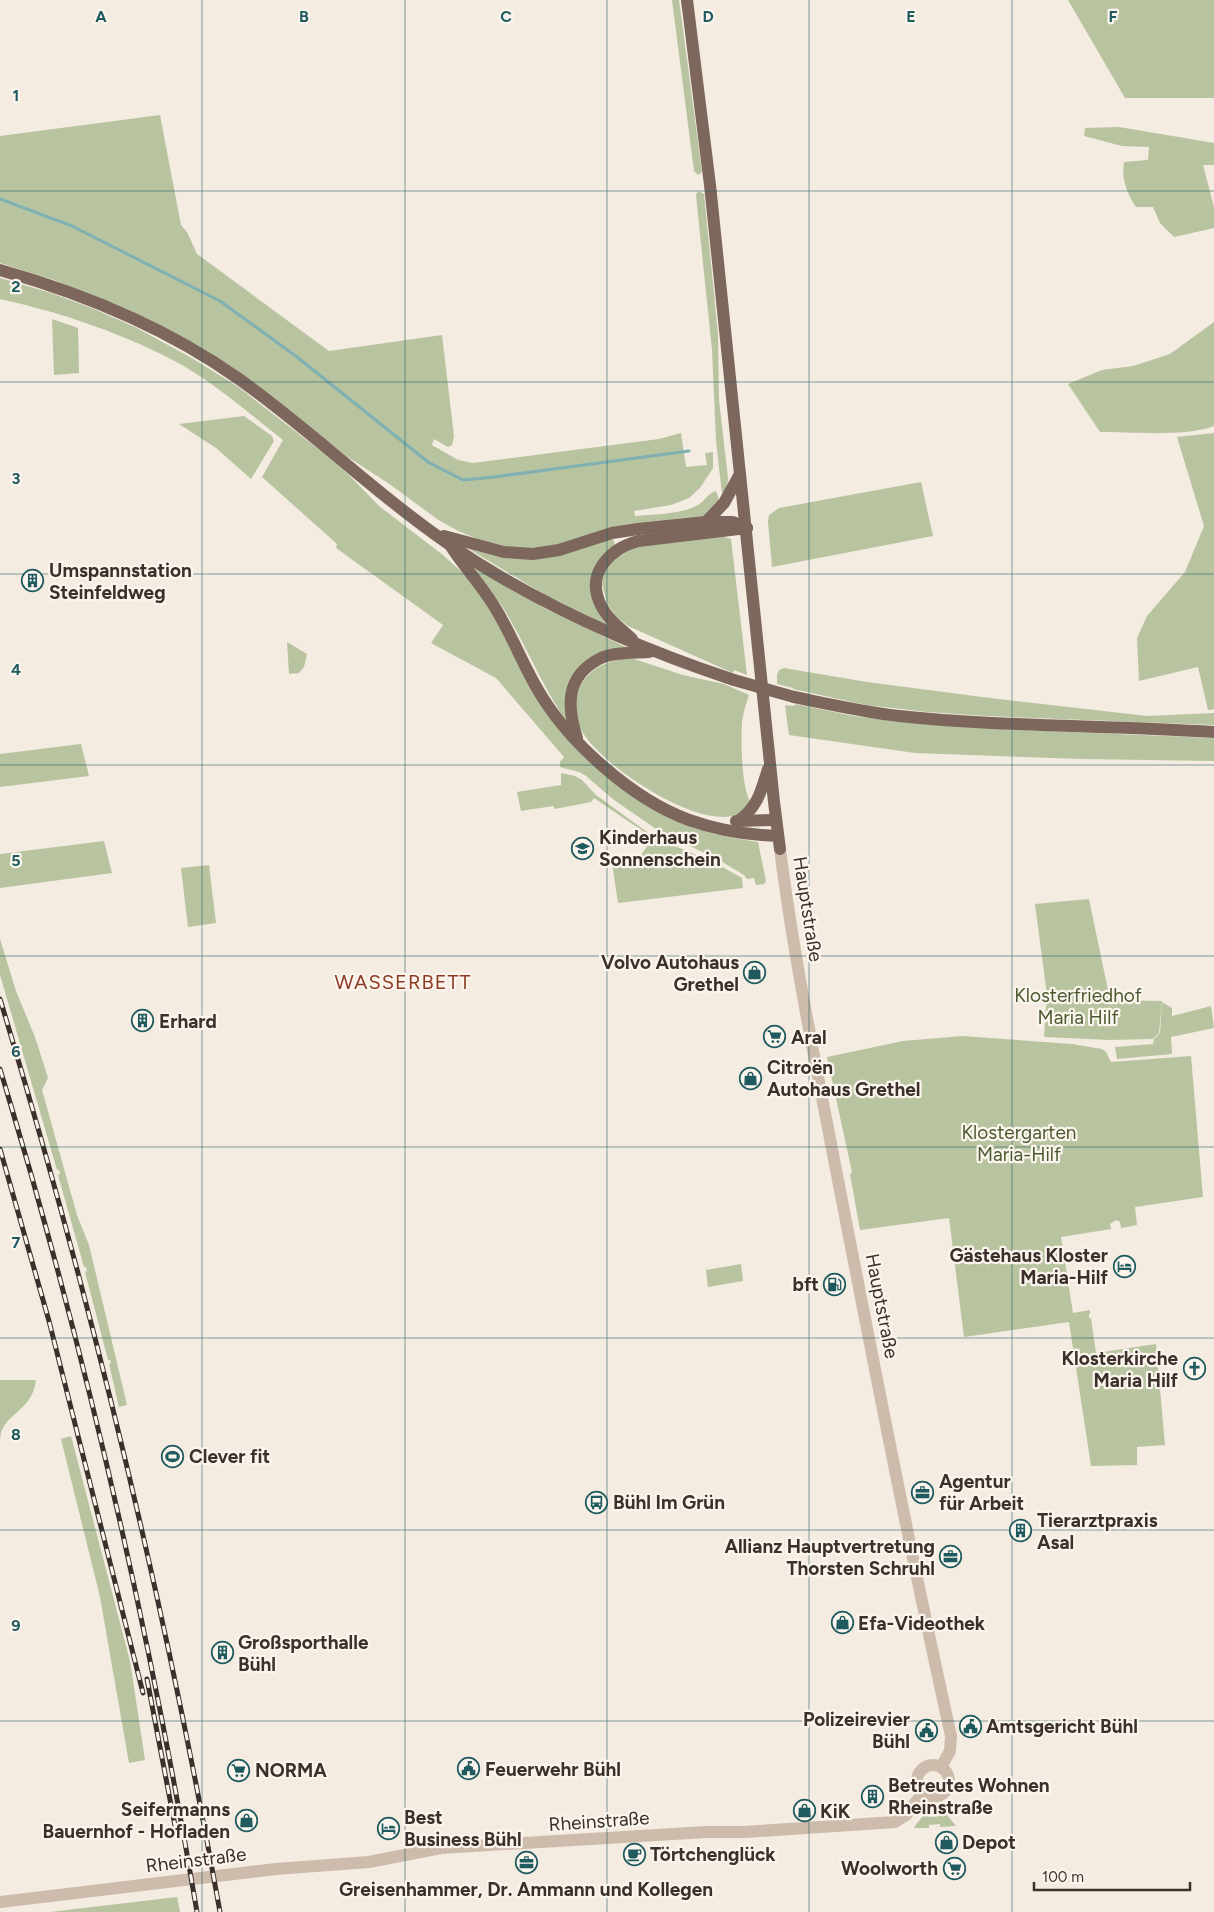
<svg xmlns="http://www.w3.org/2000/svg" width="1214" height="1912" viewBox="0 0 1214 1912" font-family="Figtree,sans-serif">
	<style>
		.green { fill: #b8c4a0 }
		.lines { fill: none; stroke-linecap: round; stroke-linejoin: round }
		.stream { stroke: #7fb0b2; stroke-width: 3 }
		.minor { stroke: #cdbbac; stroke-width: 12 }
		.major { stroke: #7d675c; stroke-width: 12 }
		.rail-casing { stroke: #3b302b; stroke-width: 5 }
		.rail { stroke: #fbf5ee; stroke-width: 3; stroke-dasharray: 9; stroke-linecap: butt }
		.major-bridge { stroke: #7d675c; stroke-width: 12 }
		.grid { fill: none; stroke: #1f5a5e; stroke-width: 1; stroke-opacity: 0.55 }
		.labels { text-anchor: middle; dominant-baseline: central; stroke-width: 4.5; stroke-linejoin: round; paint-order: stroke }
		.poi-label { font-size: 19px; font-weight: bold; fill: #3b302b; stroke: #fbf5ee; text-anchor: start }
		.street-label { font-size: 19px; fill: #3b302b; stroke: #fbf5ee }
		.park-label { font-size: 19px; fill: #4a5a2e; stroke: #fbf5ee }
		.neighbourhood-label { font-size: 20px; letter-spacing: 1px; fill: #8c3b22; stroke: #fbf5ee }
		.grid-label { font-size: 16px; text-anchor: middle; font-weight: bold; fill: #1f5a5e; stroke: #fbf5ee; stroke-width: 4.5; stroke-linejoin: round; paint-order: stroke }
	</style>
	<rect width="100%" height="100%" fill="#f4ebe1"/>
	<g class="green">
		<path d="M672 0H679L702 172 698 175 694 171Z"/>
		<path d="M1068 0H1214V98H1125Z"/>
		<path d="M160 115 181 225 187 232 197 254 329 351 442 335 454 436 452 445 448 447 434 439 432 445 458 460 473 463 659 439 681 433 686 467 707 465 705 453 713 452V468L700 488 689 498 671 505 634 511 635 516C654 514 680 515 698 505 705 501 708 493 716 491L720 503 703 517 548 548H513L478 539 458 531 437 519 388 483 349 458 275 399 132 311 54 280 0 263V136Z"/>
		<path d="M1119 127 1214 143V165H1203L1214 207V228L1174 237 1160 223 1153 207H1136C1127 194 1121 178 1124 162L1148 160 1149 147 1122 146 1084 136 1085 128Z"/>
		<path d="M698 191 704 194 718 334 719 400 728 478 727 489 722 494 716 441 712 350 696 195Z"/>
		<path d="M0 278 51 293 94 309 137 328 190 357 237 386 326 455 349 475 379 506 443 555 464 574 483 597 542 704 654 810C690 830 718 836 758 842L766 881 764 884 756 885 754 878 747 879 744 875 719 860 659 831 614 800 586 776 579 772 560 767V762L564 757 496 678 431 643 443 625 336 548 337 544 262 477 283 440C250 414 218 386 182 365 125 334 63 313 0 299Z"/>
		<path d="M52 319 78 328 79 373 54 375Z"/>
		<path d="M1214 322V426C1187 437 1130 432 1100 432L1068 384 1102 370 1133 366 1170 354Z"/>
		<path d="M244 416 272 436 274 441 251 479 216 448 179 424Z"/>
		<path d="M1214 433V709L1208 710 1198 667 1139 681 1137 638 1147 616 1185 572 1204 526 1177 437Z"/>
		<path d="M921 482 933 536 772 567 768 522 769 515 779 508Z"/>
		<path d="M722 536 731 539 747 675 734 670 733 673 628 626 617 617 607 604 602 584 604 572 609 562 639 545Z"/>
		<path d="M610 539 614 540 615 545 595 570 611 627 547 596 469 549 498 556Z"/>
		<path d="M468 564 546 609 630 649 607 651 565 701 567 718 565 719C544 688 530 655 512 623 500 601 485 582 468 564Z"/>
		<path d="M287 642 307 654 304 667 299 673 289 674Z"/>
		<path d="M620 659H634L683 675 724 684 749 695C746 704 743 713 742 722 741 741 741 788 751 803 745 809 740 814 732 816 692 825 604 767 583 733 574 718 573 698 582 683 591 669 604 663 620 659Z"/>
		<path d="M784 668 867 682 990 698 1147 716 1214 713V725L987 716 927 712 866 705 793 689V688L777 684V675L779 670Z"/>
		<path d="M795 704 854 716 893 721 1001 729 1214 738V761L1082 759 915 753 789 735 785 705 794 706Z"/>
		<path d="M81 744 89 776 0 787V754Z"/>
		<path d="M561 773 575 776 582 780 596 795 654 837 717 864 742 878 743 888 618 903 612 863 638 859 653 838 594 798 591 802 555 809 553 806 521 811 517 792 561 785Z"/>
		<path d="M104 841 112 873 0 888V854Z"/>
		<path d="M209 865 216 923 188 927 181 868Z"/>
		<path d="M1089 899 1110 1000 1162 1001 1159 1033 1153 1039 1110 1040 1044 1037 1047 995 1035 904Z"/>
		<path d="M0 939 16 991 35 1037 48 1078 42 1090 77 1215 89 1245 127 1405 119 1407 109 1364 111 1363 110 1360H108L85 1272 87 1271 86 1267H84L58 1175 60 1174 59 1170H57L0 975Z"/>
		<path d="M1162 1002 1172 1008V1016L1211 1006 1214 1028 1171 1037 1172 1054 1117 1059 1115 1047 1153 1044 1154 1039 1160 1033Z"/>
		<path d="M963 1036 1072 1044 1102 1049 1106 1052 1111 1062 1191 1056 1203 1197 1135 1207 1137 1225 1121 1228 1120 1222 1116 1220 1110 1224 1111 1229 1061 1237 1073 1313 1090 1310V1314H1089V1318H1091L1096 1353 1156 1344 1165 1445 1137 1447V1465L1091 1466 1069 1322 964 1337 949 1218 860 1230 850 1174 852 1172 827 1057 903 1041Z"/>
		<path d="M741 1264 743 1281 708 1287 706 1270Z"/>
		<path d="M0 1380H36C32 1414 1 1412 0 1441Z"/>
		<path d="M71 1436 130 1661 145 1760 129 1763 100 1597 61 1439Z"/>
		<path d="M947 1815 956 1826 940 1827V1824L929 1825V1828H915L914 1827 923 1816 934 1817Z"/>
		<path d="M177 1897 180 1912H50Z"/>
	</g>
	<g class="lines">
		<path class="stream" d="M0 199 72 226 220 301 297 357 428 462 463 480 494 477 689 451"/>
		<g class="minor">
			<path d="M780 849C794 960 817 1070 838 1180 874 1365 910 1551 951 1736L950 1751 941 1767"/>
			<circle cx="933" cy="1781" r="16"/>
			<path d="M0 1902 276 1869 369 1862 441 1848 706 1832H745L895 1822 906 1815 922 1794"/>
		</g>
		<g class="major">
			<path d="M687 0 710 185 774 802 780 849"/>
			<path d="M0 270C85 294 167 328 239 379 312 431 376 494 450 545 537 604 634 647 734 680"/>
			<path d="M706 522 724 503 740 474"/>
			<path d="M444 536 504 552 533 554 559 550 612 533 638 529 706 522H733L747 528"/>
			<path d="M452 548C465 568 482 586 494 606 511 633 522 663 538 690 568 742 632 799 689 820 717 830 748 835 778 836"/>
			<path d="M632 639C620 628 605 617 599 601 587 571 612 548 638 541L747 528"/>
			<path d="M794 697C829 704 864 712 899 716 1003 727 1109 725 1214 732"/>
			<path d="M577 738C567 707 565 677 599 659 613 652 633 653 649 652"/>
			<path d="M736 821 775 820"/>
			<path d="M738 821C758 807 761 791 768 769"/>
		</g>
		<defs>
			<g id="rail">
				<path d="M0 999C91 1299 165 1604 220 1912"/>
				<path d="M0 1069C84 1345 149 1627 197 1912"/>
				<path d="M0 1149 49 1321 143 1693"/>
				<path d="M147 1679 176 1831"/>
			</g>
		</defs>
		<use href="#rail" class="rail-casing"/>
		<use href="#rail" class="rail"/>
		<path class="major-bridge" d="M734 680 794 697"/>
	</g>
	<path class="grid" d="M202 0V1912M405 0V1912M607 0V1912M809 0V1912M1012 0V1912M0 191H1214M0 382H1214M0 574H1214M0 765H1214M0 956H1214M0 1147H1214M0 1338H1214M0 1530H1214M0 1721H1214"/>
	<defs>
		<symbol id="building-ring" viewBox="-11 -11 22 22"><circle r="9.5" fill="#fbf5ee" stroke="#1f5a5e" stroke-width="1.5"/><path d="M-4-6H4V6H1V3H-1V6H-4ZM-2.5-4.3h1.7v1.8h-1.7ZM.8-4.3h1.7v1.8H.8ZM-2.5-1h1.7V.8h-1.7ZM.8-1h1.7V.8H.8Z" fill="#1f5a5e"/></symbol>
		<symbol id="school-ring" viewBox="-11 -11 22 22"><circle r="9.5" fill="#fbf5ee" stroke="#1f5a5e" stroke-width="1.5"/><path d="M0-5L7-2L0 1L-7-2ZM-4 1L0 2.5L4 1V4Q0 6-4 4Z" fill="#1f5a5e"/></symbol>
		<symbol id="shop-ring" viewBox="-11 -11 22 22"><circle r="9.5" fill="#fbf5ee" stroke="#1f5a5e" stroke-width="1.5"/><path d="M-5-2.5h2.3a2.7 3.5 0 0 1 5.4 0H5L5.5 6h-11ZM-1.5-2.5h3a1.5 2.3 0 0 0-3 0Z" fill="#1f5a5e"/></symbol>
		<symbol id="supermarket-ring" viewBox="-11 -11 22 22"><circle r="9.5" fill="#fbf5ee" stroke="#1f5a5e" stroke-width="1.5"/><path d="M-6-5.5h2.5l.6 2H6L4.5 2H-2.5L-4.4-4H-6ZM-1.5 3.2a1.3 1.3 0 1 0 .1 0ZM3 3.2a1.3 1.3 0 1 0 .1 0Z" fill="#1f5a5e"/></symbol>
		<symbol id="hotel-ring" viewBox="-11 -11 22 22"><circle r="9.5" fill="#fbf5ee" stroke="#1f5a5e" stroke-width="1.5"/><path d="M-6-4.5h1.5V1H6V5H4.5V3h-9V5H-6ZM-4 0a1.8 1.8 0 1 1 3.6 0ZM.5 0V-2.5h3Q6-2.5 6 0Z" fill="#1f5a5e"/></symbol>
		<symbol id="fuel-ring" viewBox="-11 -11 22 22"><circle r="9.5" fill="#fbf5ee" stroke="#1f5a5e" stroke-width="1.5"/><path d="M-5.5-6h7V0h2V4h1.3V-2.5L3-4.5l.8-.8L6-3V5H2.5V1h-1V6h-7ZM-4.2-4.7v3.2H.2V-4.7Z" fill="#1f5a5e"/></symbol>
		<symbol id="church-ring" viewBox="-11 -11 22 22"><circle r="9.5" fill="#fbf5ee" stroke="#1f5a5e" stroke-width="1.5"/><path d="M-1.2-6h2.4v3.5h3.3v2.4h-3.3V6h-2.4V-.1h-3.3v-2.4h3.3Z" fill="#1f5a5e"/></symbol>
		<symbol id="stadium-ring" viewBox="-11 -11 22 22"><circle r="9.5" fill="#fbf5ee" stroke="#1f5a5e" stroke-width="1.5"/><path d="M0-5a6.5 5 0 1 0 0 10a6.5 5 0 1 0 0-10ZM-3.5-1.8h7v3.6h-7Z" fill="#1f5a5e"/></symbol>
		<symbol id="office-ring" viewBox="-11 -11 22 22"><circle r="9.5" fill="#fbf5ee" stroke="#1f5a5e" stroke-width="1.5"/><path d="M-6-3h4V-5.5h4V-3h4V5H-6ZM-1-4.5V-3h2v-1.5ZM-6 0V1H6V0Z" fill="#1f5a5e"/></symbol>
		<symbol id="bus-ring" viewBox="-11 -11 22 22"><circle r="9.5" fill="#fbf5ee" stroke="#1f5a5e" stroke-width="1.5"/><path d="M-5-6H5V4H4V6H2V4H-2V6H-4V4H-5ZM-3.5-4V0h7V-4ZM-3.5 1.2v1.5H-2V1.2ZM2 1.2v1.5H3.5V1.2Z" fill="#1f5a5e"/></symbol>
		<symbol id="civic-ring" viewBox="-11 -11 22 22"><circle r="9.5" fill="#fbf5ee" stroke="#1f5a5e" stroke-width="1.5"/><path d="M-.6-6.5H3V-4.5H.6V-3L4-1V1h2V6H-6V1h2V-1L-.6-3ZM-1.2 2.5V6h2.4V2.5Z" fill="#1f5a5e"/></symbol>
		<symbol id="cafe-ring" viewBox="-11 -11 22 22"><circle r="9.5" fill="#fbf5ee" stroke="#1f5a5e" stroke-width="1.5"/><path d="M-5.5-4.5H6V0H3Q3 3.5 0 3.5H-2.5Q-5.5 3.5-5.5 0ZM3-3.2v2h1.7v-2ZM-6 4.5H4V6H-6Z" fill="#1f5a5e"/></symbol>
	</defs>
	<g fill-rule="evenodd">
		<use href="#building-ring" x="20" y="568" width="25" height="25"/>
		<use href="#school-ring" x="570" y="836" width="25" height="25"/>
		<use href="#shop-ring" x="742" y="960" width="25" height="25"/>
		<use href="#building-ring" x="130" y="1008" width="25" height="25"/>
		<use href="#supermarket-ring" x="762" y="1024" width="25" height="25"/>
		<use href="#shop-ring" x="738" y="1066" width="25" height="25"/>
		<use href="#hotel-ring" x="1112" y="1254" width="25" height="25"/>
		<use href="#fuel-ring" x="822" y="1272" width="25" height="25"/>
		<use href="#church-ring" x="1182" y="1356" width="25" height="25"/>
		<use href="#stadium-ring" x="160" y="1444" width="25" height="25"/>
		<use href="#office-ring" x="910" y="1480" width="25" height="25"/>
		<use href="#bus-ring" x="584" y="1490" width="25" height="25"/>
		<use href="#building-ring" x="1008" y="1518" width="25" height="25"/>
		<use href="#office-ring" x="938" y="1544" width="25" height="25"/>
		<use href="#shop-ring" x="830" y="1610" width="25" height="25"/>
		<use href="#building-ring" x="210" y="1640" width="25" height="25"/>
		<use href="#civic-ring" x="958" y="1714" width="25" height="25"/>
		<use href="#civic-ring" x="914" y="1718" width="25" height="25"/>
		<use href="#civic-ring" x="456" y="1756" width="25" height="25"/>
		<use href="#supermarket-ring" x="226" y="1758" width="25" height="25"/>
		<use href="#building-ring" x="860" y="1784" width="25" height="25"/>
		<use href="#shop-ring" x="792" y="1798" width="25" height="25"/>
		<use href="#shop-ring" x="234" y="1808" width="25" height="25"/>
		<use href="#hotel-ring" x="376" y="1816" width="25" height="25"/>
		<use href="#shop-ring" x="934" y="1830" width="25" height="25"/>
		<use href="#cafe-ring" x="622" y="1842" width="25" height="25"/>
		<use href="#office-ring" x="514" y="1850" width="25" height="25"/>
		<use href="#supermarket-ring" x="942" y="1856" width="25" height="25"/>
	</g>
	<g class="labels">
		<g class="poi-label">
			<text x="49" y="570">Umspannstation<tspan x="49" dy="22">Steinfeldweg</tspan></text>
			<text x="599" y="837">Kinderhaus<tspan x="599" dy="22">Sonnenschein</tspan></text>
			<text x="739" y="962" text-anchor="end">Volvo Autohaus<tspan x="739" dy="22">Grethel</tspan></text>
			<text x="159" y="1021">Erhard</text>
			<text x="791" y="1037">Aral</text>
			<text x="767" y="1067">Citroën<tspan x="767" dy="22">Autohaus Grethel</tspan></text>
			<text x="1108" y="1255" text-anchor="end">Gästehaus Kloster<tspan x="1108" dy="22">Maria-Hilf</tspan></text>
			<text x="819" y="1284" text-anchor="end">bft</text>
			<text x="1178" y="1358" text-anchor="end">Klosterkirche<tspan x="1178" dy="22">Maria Hilf</tspan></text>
			<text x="189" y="1456">Clever fit</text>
			<text x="939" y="1481">Agentur<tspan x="939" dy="22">für Arbeit</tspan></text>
			<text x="613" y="1502">Bühl Im Grün</text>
			<text x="1037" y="1520">Tierarztpraxis<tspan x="1037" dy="22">Asal</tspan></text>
			<text x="935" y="1546" text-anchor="end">Allianz Hauptvertretung<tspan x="935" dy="22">Thorsten Schruhl</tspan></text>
			<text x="858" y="1623">Efa-Videothek</text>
			<text x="238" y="1642">Großsporthalle<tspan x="238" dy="22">Bühl</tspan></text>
			<text x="910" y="1719" text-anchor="end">Polizeirevier<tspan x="910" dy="22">Bühl</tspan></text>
			<text x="986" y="1726">Amtsgericht Bühl</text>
			<text x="485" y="1769">Feuerwehr Bühl</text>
			<text x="255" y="1770">NORMA</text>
			<text x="888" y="1785">Betreutes Wohnen<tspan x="888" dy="22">Rheinstraße</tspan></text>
			<text x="230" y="1809" text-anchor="end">Seifermanns<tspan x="230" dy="22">Bauernhof - Hofladen</tspan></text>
			<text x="820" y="1811">KiK</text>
			<text x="404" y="1817">Best<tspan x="404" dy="22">Business Bühl</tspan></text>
			<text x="962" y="1842">Depot</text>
			<text x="650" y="1854">Törtchenglück</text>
			<text x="938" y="1868" text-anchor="end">Woolworth</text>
			<text x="526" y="1889" text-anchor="middle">Greisenhammer, Dr. Ammann und Kollegen</text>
		</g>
		<g class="street-label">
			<text transform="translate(808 909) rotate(81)">Hauptstraße</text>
			<text transform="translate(882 1306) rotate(79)">Hauptstraße</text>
			<text transform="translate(599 1821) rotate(-4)">Rheinstraße</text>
			<text transform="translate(196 1860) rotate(-7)">Rheinstraße</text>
		</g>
		<g class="park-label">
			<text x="1078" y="995">Klosterfriedhof<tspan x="1078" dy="22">Maria Hilf</tspan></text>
			<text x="1019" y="1132">Klostergarten<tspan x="1019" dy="22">Maria-Hilf</tspan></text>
		</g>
		<g class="neighbourhood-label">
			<text x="403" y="982">WASSERBETT</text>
		</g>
	</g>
	<g class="grid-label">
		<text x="101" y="22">A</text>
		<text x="304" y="22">B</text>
		<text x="506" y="22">C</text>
		<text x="708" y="22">D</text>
		<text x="911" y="22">E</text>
		<text x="1113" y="22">F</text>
		<text x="16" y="101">1</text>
		<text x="16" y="292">2</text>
		<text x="16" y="484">3</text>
		<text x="16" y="675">4</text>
		<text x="16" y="866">5</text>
		<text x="16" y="1057">6</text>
		<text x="16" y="1248">7</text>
		<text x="16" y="1440">8</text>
		<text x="16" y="1631">9</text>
	</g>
	<path d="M1034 1882v8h156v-8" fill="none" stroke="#3b302b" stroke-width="2.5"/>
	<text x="1042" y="1882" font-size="15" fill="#3b302b" stroke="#fbf5ee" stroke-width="4" paint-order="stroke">100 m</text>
</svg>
